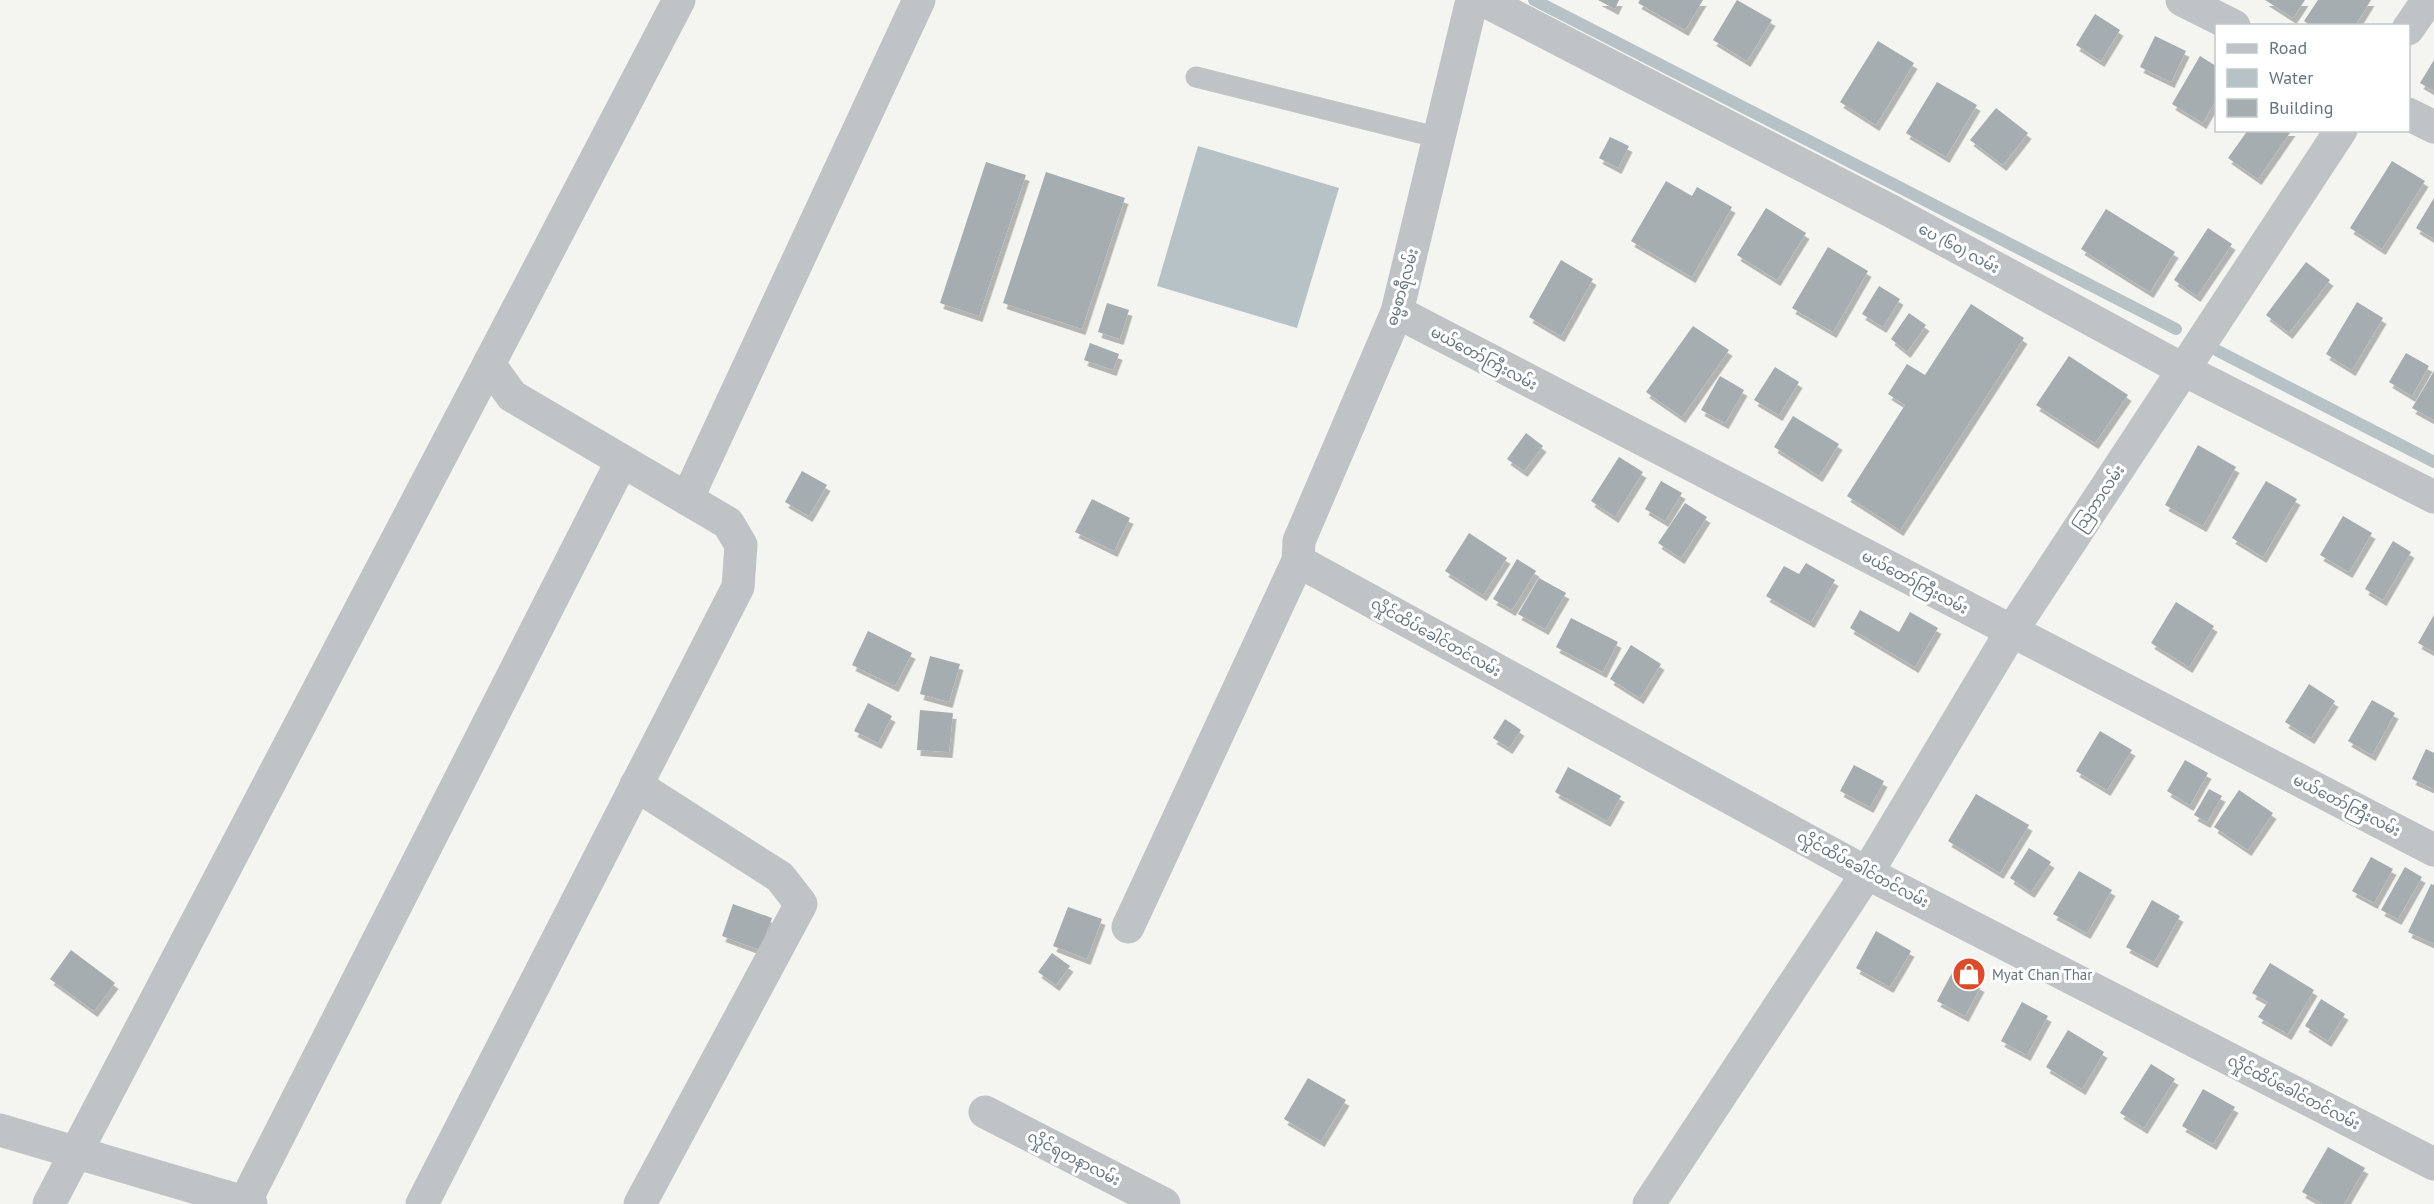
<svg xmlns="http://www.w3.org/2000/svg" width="2434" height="1204" viewBox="0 0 2434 1204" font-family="'PT Sans','Noto Sans Myanmar',sans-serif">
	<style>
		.water { fill: #b6c2c6 }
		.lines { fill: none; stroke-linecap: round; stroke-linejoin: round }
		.stream { stroke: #b6c2c6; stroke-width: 12 }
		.building { fill: #a5adb1; filter: url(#shadow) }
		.lane { stroke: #bfc3c6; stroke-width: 21 }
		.street { stroke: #bfc3c6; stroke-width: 33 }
		.labels { text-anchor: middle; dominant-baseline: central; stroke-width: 6; stroke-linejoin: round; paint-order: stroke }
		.street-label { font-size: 15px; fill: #657580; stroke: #fff }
		.poi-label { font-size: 15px; fill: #657580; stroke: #fff; text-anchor: start }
	</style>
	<defs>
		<filter id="shadow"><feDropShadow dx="3.5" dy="6" stdDeviation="0" flood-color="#0004"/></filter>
	</defs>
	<rect width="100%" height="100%" fill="#f4f4f1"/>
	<path class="water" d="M1198 146 1339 188 1297 328 1157 286Z"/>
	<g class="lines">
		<g class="stream">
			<path d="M1534 0 2176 329"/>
			<path d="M2218 351 2434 462"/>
		</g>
	</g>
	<g class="building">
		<path d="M1598 0H1619L1615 9Z"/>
		<path d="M1640 0H1703L1685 30 1638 3Z"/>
		<path d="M1737 0 1772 20 1747 61 1713 40Z"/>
		<path d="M2265 0H2305L2293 18Z"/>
		<path d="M2318 0H2371L2355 26H2311L2304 21Z"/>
		<path d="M2095 14 2120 30 2101 61 2076 45Z"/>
		<path d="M2155 36 2186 51 2171 82 2140 67Z"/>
		<path d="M1878 41 1914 63 1876 125 1840 102Z"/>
		<path d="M2200 56 2216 66V100L2203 123 2172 104Z"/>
		<path d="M2434 60V91L2420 83Z"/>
		<path d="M1937 82 1977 105 1946 157 1906 133Z"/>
		<path d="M1996 108 2028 133 2003 165 1970 140Z"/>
		<path d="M2248 130H2292L2258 179 2228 158Z"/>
		<path d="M1610 137 1629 146 1618 168 1599 158Z"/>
		<path d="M2392 161 2425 181 2382 249 2350 228Z"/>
		<path d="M986 162 1026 175 979 316 940 303Z"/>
		<path d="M1046 172 1125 198 1082 329 1003 303Z"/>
		<path d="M1666 181 1692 196 1697 187 1732 207 1692 277 1631 241Z"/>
		<path d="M2434 198V239L2416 228Z"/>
		<path d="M1766 208 1806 233 1777 280 1737 255Z"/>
		<path d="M2106 209 2175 252 2150 292 2081 249Z"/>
		<path d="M2208 228 2232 244 2197 296 2174 280Z"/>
		<path d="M1828 247 1868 271 1833 332 1792 308Z"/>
		<path d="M1561 260 1593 279 1561 336 1529 317Z"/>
		<path d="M2306 262 2330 280 2289 333 2266 315Z"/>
		<path d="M1879 286 1900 299 1883 327 1862 314Z"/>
		<path d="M2357 302 2383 318 2352 370 2326 354Z"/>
		<path d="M1107 303 1129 310 1120 339 1098 332Z"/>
		<path d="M1971 304 2024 338 1900 530 1847 496 1905 405 1888 394 1907 364 1925 375Z"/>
		<path d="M1909 313 1926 325 1907 352 1891 339Z"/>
		<path d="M1693 326 1729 350 1682 417 1646 392Z"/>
		<path d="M1090 343 1119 354 1113 370 1084 360Z"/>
		<path d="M2406 353 2429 366 2412 396 2389 382Z"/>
		<path d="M2069 356 2128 395 2095 443 2036 405Z"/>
		<path d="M1775 367 1799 382 1779 415 1754 400Z"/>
		<path d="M2434 371V420L2412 408Z"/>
		<path d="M1720 376 1744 390 1725 423 1701 410Z"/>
		<path d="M1793 416 1839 444 1819 476 1774 447Z"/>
		<path d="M1526 433 1543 446 1524 471 1507 459Z"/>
		<path d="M2198 445 2236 467 2203 526 2165 505Z"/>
		<path d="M1619 457 1643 472 1615 517 1591 501Z"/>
		<path d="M802 471 827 485 809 516 785 502Z"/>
		<path d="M1661 481 1682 493 1665 521 1645 509Z"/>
		<path d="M2266 481 2297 499 2263 557 2232 538Z"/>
		<path d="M1092 499 1130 518 1114 551 1075 532Z"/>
		<path d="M1685 503 1707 517 1681 558 1658 543Z"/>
		<path d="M2343 516 2372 533 2349 572 2320 555Z"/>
		<path d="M1469 533 1507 558 1483 595 1445 571Z"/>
		<path d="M2393 541 2411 552 2383 600 2365 589Z"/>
		<path d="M1517 559 1536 571 1512 610 1493 599Z"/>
		<path d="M1806 563 1835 580 1811 622 1766 596 1784 566 1799 574Z"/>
		<path d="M1539 578 1566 593 1545 629 1518 614Z"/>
		<path d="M2176 602 2214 626 2189 667 2151 643Z"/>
		<path d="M1860 610 1899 632 1910 612 1938 628 1915 667 1850 628Z"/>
		<path d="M2434 615V652L2418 643Z"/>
		<path d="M1571 618 1618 642 1603 672 1556 647Z"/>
		<path d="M868 631 912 653 895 686 852 665Z"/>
		<path d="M1631 645 1661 664 1640 698 1610 679Z"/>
		<path d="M930 656 960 664 949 702 920 694Z"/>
		<path d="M2309 684 2335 701 2311 738 2285 722Z"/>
		<path d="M2372 700 2395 713 2372 755 2348 741Z"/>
		<path d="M868 703 892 716 878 743 854 731Z"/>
		<path d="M920 710 953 713 949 752 917 750Z"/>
		<path d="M1505 719 1521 730 1509 748 1493 738Z"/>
		<path d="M2100 731 2132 750 2107 790 2076 771Z"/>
		<path d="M2426 749 2434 753V789L2412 779Z"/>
		<path d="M2185 760 2208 773 2190 805 2167 791Z"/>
		<path d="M1854 765 1884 781 1870 807 1840 791Z"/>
		<path d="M1568 767 1621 796 1607 821 1555 792Z"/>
		<path d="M2209 789 2222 796 2207 822 2194 815Z"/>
		<path d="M2239 790 2273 813 2248 850 2214 827Z"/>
		<path d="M1976 794 2029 825 2000 873 1948 841Z"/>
		<path d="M2029 848 2051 862 2031 892 2010 878Z"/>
		<path d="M2371 857 2393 869 2374 903 2352 891Z"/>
		<path d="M2405 867 2422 877 2398 919 2381 910Z"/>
		<path d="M2079 871 2112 890 2087 933 2053 914Z"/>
		<path d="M2431 884 2434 885V944L2408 932Z"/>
		<path d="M2152 900 2180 916 2154 962 2126 947Z"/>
		<path d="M733 904 772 918 760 950 722 936Z"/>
		<path d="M1068 907 1102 919 1087 959 1053 946Z"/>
		<path d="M1876 931 1911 951 1890 987 1856 968Z"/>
		<path d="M71 950 115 983 94 1011 50 979Z"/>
		<path d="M1052 953 1070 966 1056 985 1038 972Z"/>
		<path d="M2270 963 2314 990 2288 1034 2258 1017 2268 1002 2252 993Z"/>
		<path d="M1953 971 1981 986 1965 1016 1937 1001Z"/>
		<path d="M2321 999 2345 1014 2328 1041 2305 1026Z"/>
		<path d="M2022 1002 2048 1016 2027 1055 2001 1041Z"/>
		<path d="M2068 1030 2104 1052 2082 1089 2046 1067Z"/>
		<path d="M2151 1064 2175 1079 2144 1128 2120 1113Z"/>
		<path d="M1308 1078 1346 1100 1321 1141 1284 1119Z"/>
		<path d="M2203 1089 2235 1107 2213 1144 2182 1126Z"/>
		<path d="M2328 1147 2365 1168 2344 1204H2323L2302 1192Z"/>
	</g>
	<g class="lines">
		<path class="lane" d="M1196 77 1440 138"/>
		<g class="street">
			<path d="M1483 0 1891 211 2184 370 2434 497"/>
			<path d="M2182 0 2234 26"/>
			<path d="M2408 29 2428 0"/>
			<path d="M2408 114 2434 127"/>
			<path d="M1397 312 2434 850"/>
			<path d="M687 499 919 0"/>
			<path d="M1298 561 1867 873 2434 1164"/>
			<path d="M636 785 780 877 801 904 640 1204"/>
			<path d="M1128 927 1298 561 1299 541 1397 312 1472 0"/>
			<path d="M985 1112 1164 1204"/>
			<path d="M0 1130 251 1204"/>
			<path d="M49 1204 489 364"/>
			<path d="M244 1204 622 461"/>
			<path d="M422 1204 738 587 741 545 728 523 512 396 489 364 679 0"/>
			<path d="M1649 1204 1867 873 2011 632 2341 130"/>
		</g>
	</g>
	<defs>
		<symbol id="shop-disc" viewBox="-11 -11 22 22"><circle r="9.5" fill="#db4d2a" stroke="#fff"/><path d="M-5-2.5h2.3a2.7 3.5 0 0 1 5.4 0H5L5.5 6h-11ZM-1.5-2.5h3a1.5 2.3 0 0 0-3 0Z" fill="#fff"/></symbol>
	</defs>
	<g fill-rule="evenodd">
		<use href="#shop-disc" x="1950" y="955" width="38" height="38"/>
	</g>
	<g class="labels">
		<g class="street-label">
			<text transform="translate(1959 248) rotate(28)">ပေ (၆၀) လမ်း</text>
			<text transform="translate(1402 287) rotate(-74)">ဓမ္မစာရီလမ်း</text>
			<text transform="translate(1484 358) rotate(28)">မယ်တော်ကြီးလမ်း</text>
			<text transform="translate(2099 498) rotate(-56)">သြဘာလမ်း</text>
			<text transform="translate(1915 582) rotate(28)">မယ်တော်ကြီးလမ်း</text>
			<text transform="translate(1436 637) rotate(29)">လှိုင်ထိပ်ခေါင်တင်လမ်း</text>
			<text transform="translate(2347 805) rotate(27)">မယ်တော်ကြီးလမ်း</text>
			<text transform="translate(1863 869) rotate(28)">လှိုင်ထိပ်ခေါင်တင်လမ်း</text>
			<text transform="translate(2294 1092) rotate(27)">လှိုင်ထိပ်ခေါင်တင်လမ်း</text>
			<text transform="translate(1074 1158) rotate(27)">လှိုင်ရတနာလမ်း</text>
		</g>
		<g class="poi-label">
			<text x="1992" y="974">Myat Chan Thar</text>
		</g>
	</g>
	<rect x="2215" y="24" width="195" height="108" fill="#ffffff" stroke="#c1c8cc" stroke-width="1.5"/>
	<rect x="2227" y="44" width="30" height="9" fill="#bfc3c6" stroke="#c1c8cc" stroke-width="1.5"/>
	<text x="2269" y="54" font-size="18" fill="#657580">Road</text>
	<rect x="2227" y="69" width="30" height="18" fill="#b6c2c6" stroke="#c1c8cc" stroke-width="1.5"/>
	<text x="2269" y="84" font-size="18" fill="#657580">Water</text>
	<rect x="2227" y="99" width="30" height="18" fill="#a5adb1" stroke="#c1c8cc" stroke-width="1.5"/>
	<text x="2269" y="114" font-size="18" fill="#657580">Building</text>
</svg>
